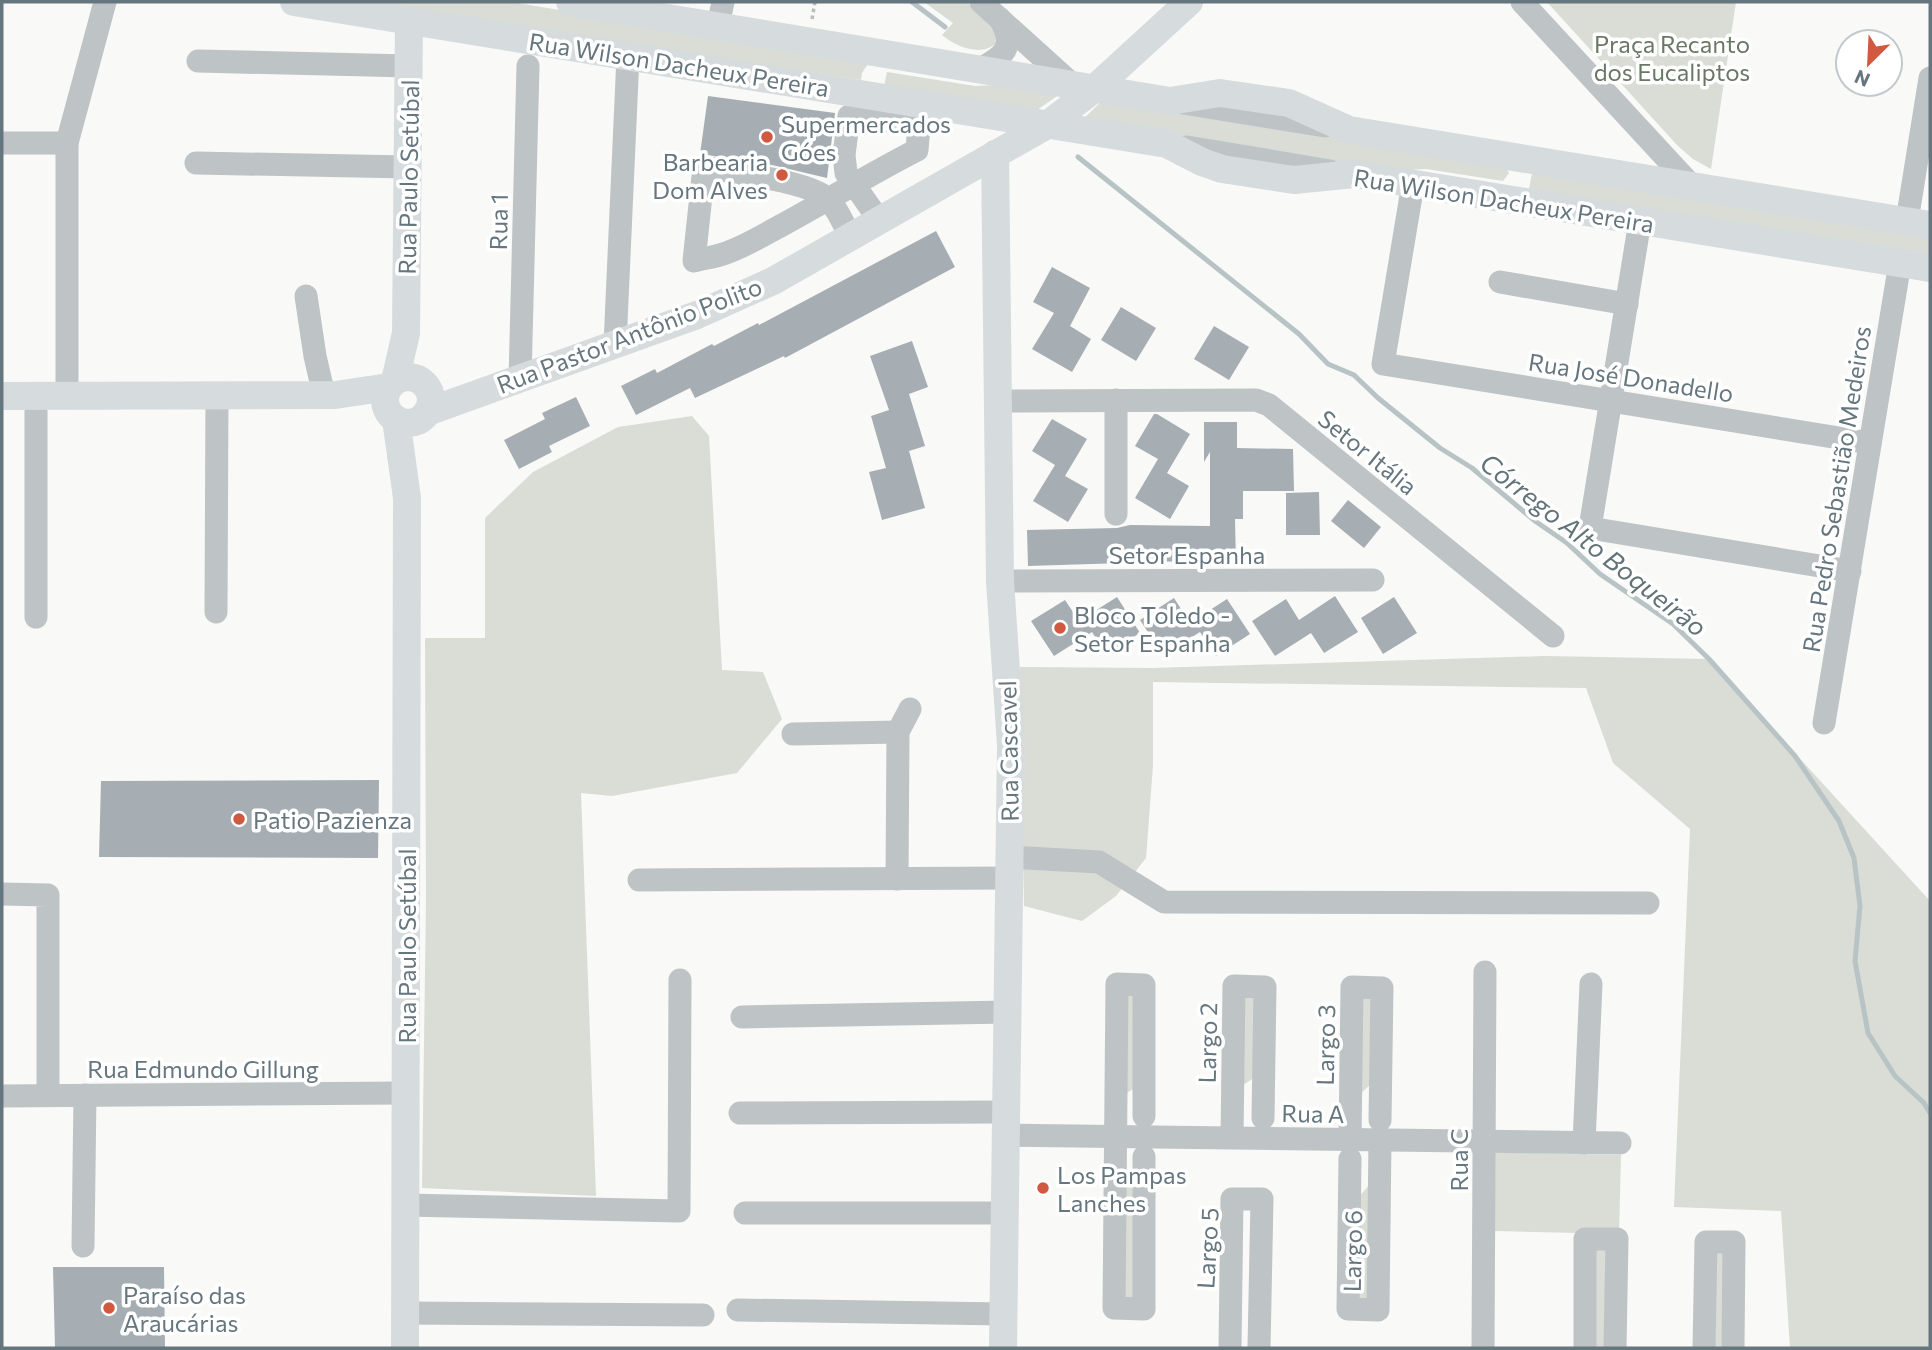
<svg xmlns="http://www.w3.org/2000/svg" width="1932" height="1350" viewBox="0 0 1932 1350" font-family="Commissioner,sans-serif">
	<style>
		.green { fill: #d9ddd6 }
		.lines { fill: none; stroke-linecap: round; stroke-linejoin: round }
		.stream { stroke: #b8c3c6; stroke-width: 5 }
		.building { fill: #a6aeb3 }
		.path { stroke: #b9bdbe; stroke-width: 3.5; stroke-dasharray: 3.5 3.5; stroke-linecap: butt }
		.minor { stroke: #bec3c6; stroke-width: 23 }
		.major { stroke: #d6dbdd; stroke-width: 28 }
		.poi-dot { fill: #d0593f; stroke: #fff; stroke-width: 2.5 }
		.labels { text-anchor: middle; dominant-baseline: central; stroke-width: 7; stroke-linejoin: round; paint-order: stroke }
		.park-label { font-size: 24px; fill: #697765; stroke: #fff }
		.street-label { font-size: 24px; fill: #66767e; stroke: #fff }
		.poi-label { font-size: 24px; fill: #66767e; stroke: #fff; text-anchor: start }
		.water-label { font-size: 26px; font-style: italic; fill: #627378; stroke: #fff }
	</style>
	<rect width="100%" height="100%" fill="#f9f9f7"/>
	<g class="green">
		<path d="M357 2H511L870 61 862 73 861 80Z"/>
		<path d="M924 2H967L997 32 995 44C980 57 955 46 942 35L953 23Z"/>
		<path d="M1547 2H1736L1711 169 1693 159 1677 145Z"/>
		<path d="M887 72 975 86 1015 84 1063 92 1034 112 884 86Z"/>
		<path d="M1104 99 1504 164 1509 173 1503 181 1426 169 1387 171 1081 121Z"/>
		<path d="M1533 168 1930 232V260L1529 189Z"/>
		<path d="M692 416 709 436 722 670 763 672 782 719 737 773 612 796 581 793 596 1196 422 1188 426 901 425 638H485V518L533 472 618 427Z"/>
		<path d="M1545 656 1709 659 1930 901V1348H1790L1781 1211 1674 1207 1690 829 1613 763 1586 688 1153 682V765L1146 858 1116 896 1082 921 1024 906 1020 667 1153 668Z"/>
		<path d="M1240 992 1258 993V1075L1239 1088Z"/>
		<path d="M1357 992H1376L1375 1080 1356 1098Z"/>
		<path d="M1124 995H1136V1087L1124 1095Z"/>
		<path d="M1495 1152 1621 1155 1619 1234 1494 1231Z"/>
		<path d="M1121 1179 1139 1193 1138 1303 1120 1302Z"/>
		<path d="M1373 1181 1372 1305 1354 1304 1355 1201Z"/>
		<path d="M1591 1245 1611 1246 1610 1348H1590Z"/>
		<path d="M1710 1249H1730L1728 1348H1709Z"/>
	</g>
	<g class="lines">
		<g class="stream">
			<path d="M912 2 945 27"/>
			<path d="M1078 157 1299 334 1328 364 1354 375 1378 398 1440 448 1472 468 1535 521 1567 543 1600 574 1673 624 1709 659 1795 756 1839 821 1854 858 1860 906 1855 961 1868 1033 1895 1076 1924 1103 1930 1113"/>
		</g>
	</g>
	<g class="building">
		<path d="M708 96 835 113 827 178 772 165 700 154Z"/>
		<path d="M936 231 955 267 785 358 784 356 695 398 690 388 636 415 621 386 655 369 657 373 712 344 714 346 758 323 759 325Z"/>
		<path d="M1052 267 1090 288 1070 326 1091 339 1072 372 1032 349 1054 313 1033 302Z"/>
		<path d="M1121 307 1156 328 1136 361 1101 340Z"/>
		<path d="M1214 326 1249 347 1229 380 1194 359Z"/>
		<path d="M912 341 928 387 909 394 925 446 909 451 925 508 882 520 869 472 886 468 871 416 889 410 870 356Z"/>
		<path d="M576 397 590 426 549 446 552 452 519 469 504 440 545 419 542 413Z"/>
		<path d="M1154 414H1157L1190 434 1167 473 1189 486 1170 519 1135 498 1158 459 1135 446Z"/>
		<path d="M1052 419 1087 439 1065 476 1088 489 1068 522 1033 501 1055 465 1032 451Z"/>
		<path d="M1204 422H1237V448L1293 449 1294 491H1243V519H1235L1236 564 1187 563V561L1028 566 1027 530 1117 528 1130 525 1210 526V452L1204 462Z"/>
		<path d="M1319 492 1320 535H1286V493Z"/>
		<path d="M1348 500 1381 527 1364 548 1331 521Z"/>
		<path d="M1335 596 1358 632 1324 653 1311 633 1275 656 1252 621 1286 599 1299 620Z"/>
		<path d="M1117 597 1140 633 1106 654 1092 632 1054 656 1031 621 1065 600 1079 621Z"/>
		<path d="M1394 597 1417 633 1383 654 1361 618Z"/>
		<path d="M1174 598 1190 623 1227 599 1250 634 1216 656 1200 632 1163 655 1140 620Z"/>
		<path d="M379 780 378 858 99 857 101 781Z"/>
		<path d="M53 1267H164L165 1348H55Z"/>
	</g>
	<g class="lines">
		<path class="path" d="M812 19 815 2"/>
		<g class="minor">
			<path d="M981 2 1073 85"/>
			<path d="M1522 2 1692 186"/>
			<path d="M718 26 723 2"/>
			<path d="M198 61 409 66"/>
			<path d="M978 70C1003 57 1017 47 1000 19"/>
			<path d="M1183 103 1325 126"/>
			<path d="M2 143H67"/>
			<path d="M1187 147 1330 171"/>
			<path d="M196 163 408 167"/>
			<path d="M1413 184 1383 364 1870 443"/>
			<path d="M1640 221 1590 528 1850 571"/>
			<path d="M1907 221 1930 78"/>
			<path d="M850 237C844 224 838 210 828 199 810 181 732 173 704 167L694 261C704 258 716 257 726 253 746 246 765 234 784 224 828 200 872 173 917 150L919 125 849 116 844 155 846 173 879 220"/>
			<path d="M1500 282 1627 304"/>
			<path d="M306 296 315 356 324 395"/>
			<path d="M615 345 628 56"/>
			<path d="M520 380 528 66"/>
			<path d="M67 395V143L105 2"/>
			<path d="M998 401 1256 400 1269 405 1553 636"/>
			<path d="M1116 514V400"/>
			<path d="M1000 581 1373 580"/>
			<path d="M216 612 217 395"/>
			<path d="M36 617V396"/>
			<path d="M1824 723 1900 263"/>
			<path d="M793 734 898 732"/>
			<path d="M1009 857 1099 862 1164 902 1648 903"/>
			<path d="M897 879 898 732 910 709"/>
			<path d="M639 880 1009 878"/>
			<path d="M2 894 48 895V1095"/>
			<path d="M742 1017 1007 1012"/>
			<path d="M2 1096 405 1093"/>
			<path d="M740 1113 1006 1112"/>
			<path d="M1144 1116V985L1117 984 1114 1308 1144 1309V1157"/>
			<path d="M1006 1135 1620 1143"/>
			<path d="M1232 1137 1234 986 1265 987 1263 1118"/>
			<path d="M1350 1140 1352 987 1382 988 1380 1120"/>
			<path d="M1584 1143 1591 984"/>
			<path d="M1350 1159 1348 1309 1378 1310 1380 1140"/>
			<path d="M405 1205 679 1211 680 980"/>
			<path d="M745 1213H1005"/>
			<path d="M83 1246 85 1095"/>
			<path d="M738 1310 1003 1314"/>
			<path d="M405 1313 703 1315"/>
			<path d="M1230 1348 1232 1199H1262L1259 1348"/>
			<path d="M1483 1348 1485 972"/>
			<path d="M1585 1348V1239H1617L1615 1348"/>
			<path d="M1704 1348 1706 1242H1734L1733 1348"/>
		</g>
		<g class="major">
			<path d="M294 2 1167 144 1202 162 1222 169 1294 180 1354 174 1930 268"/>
			<path d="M570 2 1170 101 1220 93 1289 103 1349 130 1930 225"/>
			<path d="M995 154 1000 581 1011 745 1003 1348"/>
			<circle cx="408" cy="400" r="23"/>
			<path d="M395 381 406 333 409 21"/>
			<path d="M2 396 335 395 389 387"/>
			<path d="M427 412 697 315 773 281 1047 125 1094 89 1189 2"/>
			<path d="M396 419 407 498 405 1348"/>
		</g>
	</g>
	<g class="poi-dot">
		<circle cx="767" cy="137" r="7"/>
		<circle cx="782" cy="175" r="7"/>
		<circle cx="1060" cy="628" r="7"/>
		<circle cx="239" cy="819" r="7"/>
		<circle cx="1043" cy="1188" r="7"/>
		<circle cx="109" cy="1308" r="7"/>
	</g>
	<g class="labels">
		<g class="park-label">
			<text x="1672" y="43">Praça Recanto<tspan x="1672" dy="28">dos Eucaliptos</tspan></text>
		</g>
		<g class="street-label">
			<text transform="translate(679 64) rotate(9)">Rua Wilson Dacheux Pereira</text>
			<text transform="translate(408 177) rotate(-89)">Rua Paulo Setúbal</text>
			<text transform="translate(1504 200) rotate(9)">Rua Wilson Dacheux Pereira</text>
			<text transform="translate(498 222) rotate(-89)">Rua 1</text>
			<text transform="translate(629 335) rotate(-21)">Rua Pastor Antônio Polito</text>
			<text transform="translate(1631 377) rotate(9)">Rua José Donadello</text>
			<text transform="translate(1368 452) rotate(39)">Setor Itália</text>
			<text transform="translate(1836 489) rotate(-81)">Rua Pedro Sebastião Medeiros</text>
			<text x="1187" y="554">Setor Espanha</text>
			<text transform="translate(1008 751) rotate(-91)">Rua Cascavel</text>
			<text transform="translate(406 946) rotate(-90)">Rua Paulo Setúbal</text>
			<text transform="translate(1207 1043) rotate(-89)">Largo 2</text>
			<text transform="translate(1325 1045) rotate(-89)">Largo 3</text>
			<text x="203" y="1068">Rua Edmundo Gillung</text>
			<text transform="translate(1313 1113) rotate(1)">Rua A</text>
			<text transform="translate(1458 1160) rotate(-90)">Rua C</text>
			<text transform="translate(1207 1248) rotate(-87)">Largo 5</text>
			<text transform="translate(1352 1251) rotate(-89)">Largo 6</text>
		</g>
		<g class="poi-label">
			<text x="781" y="123">Supermercados<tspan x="781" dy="28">Góes</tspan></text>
			<text x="768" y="161" text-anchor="end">Barbearia<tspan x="768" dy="28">Dom Alves</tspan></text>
			<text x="1074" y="614">Bloco Toledo -<tspan x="1074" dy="28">Setor Espanha</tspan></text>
			<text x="253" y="819">Patio Pazienza</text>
			<text x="1057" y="1174">Los Pampas<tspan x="1057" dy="28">Lanches</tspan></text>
			<text x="123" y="1294">Paraíso das<tspan x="123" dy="28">Araucárias</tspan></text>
		</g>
		<g class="water-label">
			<text transform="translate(1594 544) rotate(38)">Córrego Alto Boqueirão</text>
		</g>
	</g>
	<rect width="1932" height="1350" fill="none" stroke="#66767e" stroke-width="7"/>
	<g transform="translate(1869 63) rotate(204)"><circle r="33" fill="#ffffff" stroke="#c2c8cb" stroke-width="2"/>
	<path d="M0-5L12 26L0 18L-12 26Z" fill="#d0593f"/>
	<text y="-10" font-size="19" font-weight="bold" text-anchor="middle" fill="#66767e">N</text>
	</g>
</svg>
